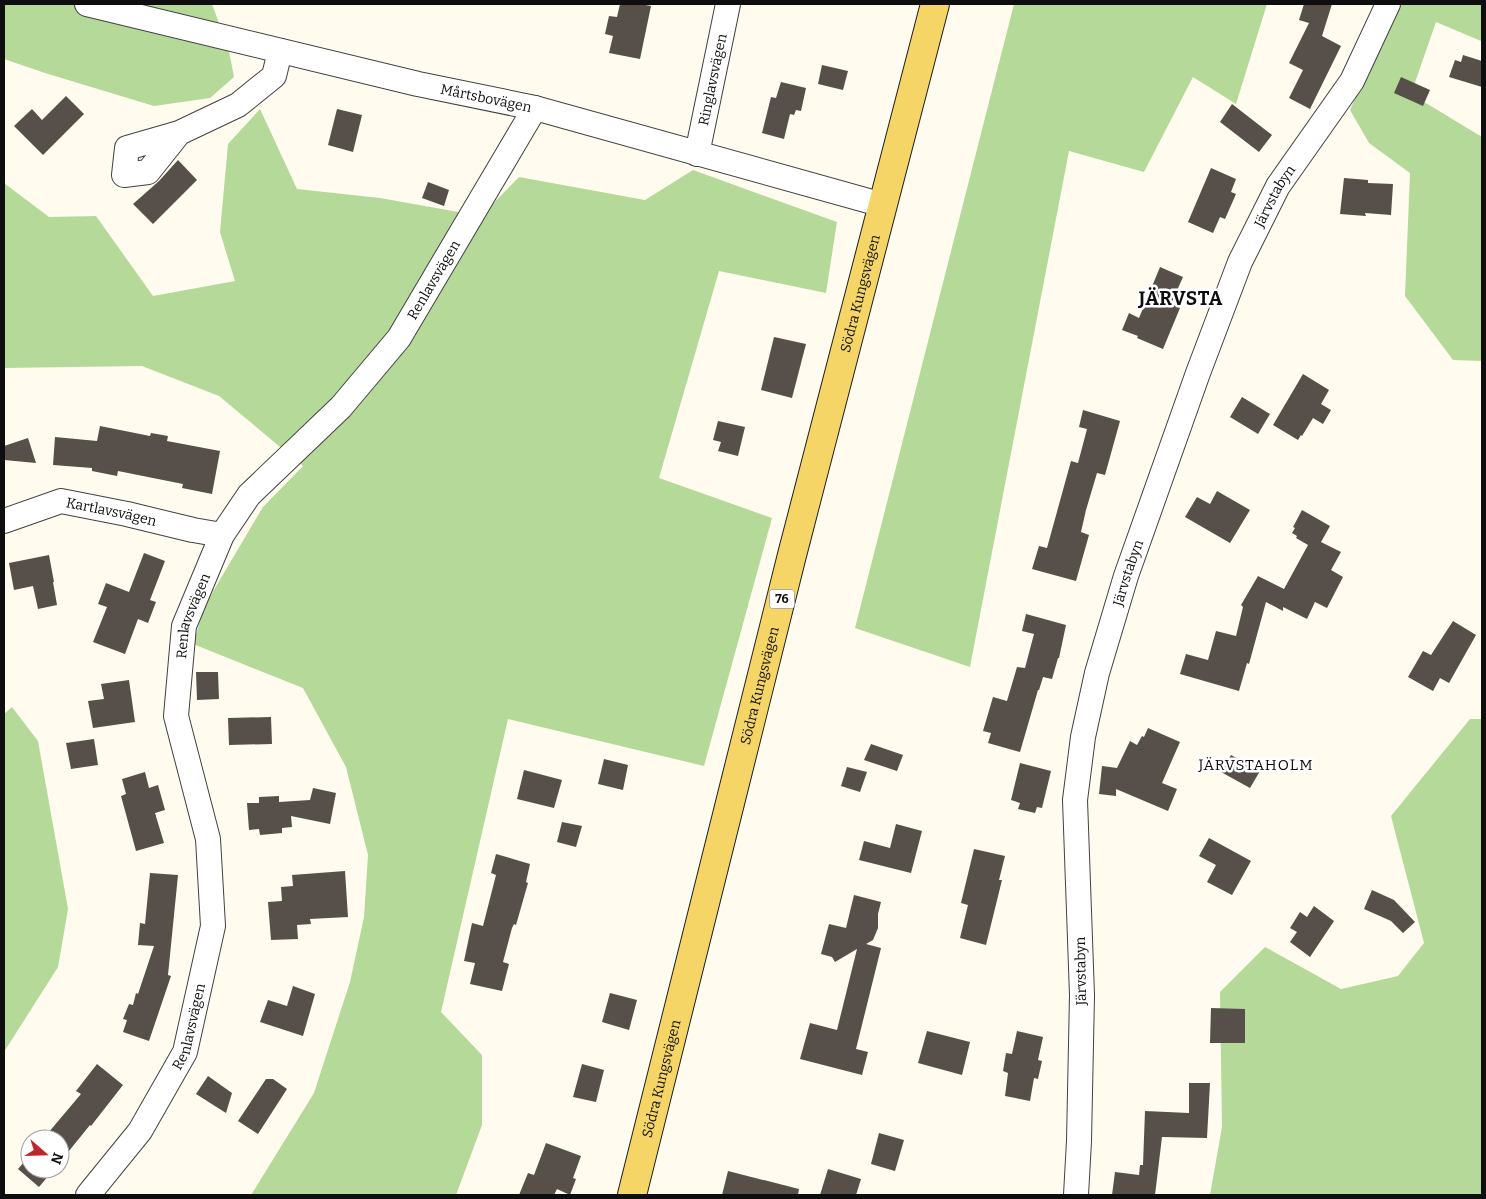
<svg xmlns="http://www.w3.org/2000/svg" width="1486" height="1199" viewBox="0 0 1486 1199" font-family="Bitter,serif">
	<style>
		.forest { fill: #b5d998 }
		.building { fill: #564f4a }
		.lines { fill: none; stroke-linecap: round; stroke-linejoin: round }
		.minor-casing { stroke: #414141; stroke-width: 26 }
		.major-casing { stroke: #1f1f1f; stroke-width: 30 }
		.minor { stroke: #fff; stroke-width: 24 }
		.major { stroke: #f6d567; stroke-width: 28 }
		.labels { text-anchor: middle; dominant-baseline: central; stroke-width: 5; stroke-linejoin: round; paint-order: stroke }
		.shield { fill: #fff; stroke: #565656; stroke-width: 1 }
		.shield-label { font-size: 12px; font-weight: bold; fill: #0e0e0e }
		.street-label { font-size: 14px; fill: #0e0e0e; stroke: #fff }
		.neighbourhood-label { font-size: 15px; letter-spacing: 1px; fill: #0e0e0e; stroke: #fff }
		.district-label { font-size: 19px; font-weight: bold; letter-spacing: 1px; fill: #0e0e0e; stroke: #fff }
	</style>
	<rect width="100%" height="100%" fill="#fffcef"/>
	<g class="forest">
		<path d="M4 4H212L229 51 234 77 210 98 154 106 45 73 4 59Z"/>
		<path d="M1014 4H1267L1236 104 1193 77 1144 172 1069 151 970 667 855 628Z"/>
		<path d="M1397 4H1482L1481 41 1436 22 1411 94 1482 137V361L1453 360 1405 296 1410 173 1369 143 1350 110Z"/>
		<path d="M260 109 297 189 380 198 481 216 519 177 645 200 693 170 837 222 826 293 719 271 659 478 772 518 704 766 508 719 441 1012 482 1055V1125L456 1195H251L314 1093 350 982 364 917 368 855 346 767 303 688 193 644 205 605 263 507 303 466 219 396 142 366 4 368V183L49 217 96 216 153 296 235 281 220 232 228 144Z"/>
		<path d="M12 707 38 741 68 909 58 967 4 1052V714Z"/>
		<path d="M1470 719H1482V1195H1210L1222 1127 1220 992 1265 947 1341 989 1398 976 1424 943 1391 816Z"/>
	</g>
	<g class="building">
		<path d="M620 4H640L651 6 640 59 609 53 613 36 605 34 609 16 617 17Z"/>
		<path d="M1304 4H1332L1322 36 1341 46 1310 109 1289 98 1303 70 1289 63 1309 23 1299 20Z"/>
		<path d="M1463 55 1482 61V87L1449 77 1455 60 1461 62Z"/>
		<path d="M822 65 848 71 843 90 818 84Z"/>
		<path d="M1401 77 1430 90 1423 106 1394 93Z"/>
		<path d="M781 82 806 88 801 111 796 110 794 115 790 114 784 139 762 133 771 97 776 98Z"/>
		<path d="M66 96 84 114 43 155 14 126 32 109 42 120Z"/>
		<path d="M1232 104 1272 135 1259 152 1220 122Z"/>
		<path d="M337 109 362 115 353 152 328 145Z"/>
		<path d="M178 160 197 180 153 224 133 204 159 181Z"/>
		<path d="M1211 168 1236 179 1231 192 1236 194 1225 219 1220 217 1213 233 1188 222Z"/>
		<path d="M1344 178 1368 180V183L1393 184 1391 215 1365 213 1366 216 1340 214Z"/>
		<path d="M428 182 449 190 444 206 422 198Z"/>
		<path d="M1160 267 1183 277 1171 304 1180 308 1163 349 1137 338 1138 336 1122 330 1129 313 1139 318Z"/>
		<path d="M774 337 806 344 792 398 761 390Z"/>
		<path d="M1303 374 1329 390 1321 404 1331 410 1323 424 1313 418 1302 436 1301 435 1298 440 1273 425Z"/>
		<path d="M1242 397 1270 414 1258 434 1230 417Z"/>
		<path d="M1083 410 1120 421 1105 475 1097 473 1086 510 1081 532 1089 535 1076 581 1032 569 1039 546 1047 548 1071 461 1078 463 1087 429 1079 427Z"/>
		<path d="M718 421 745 427 738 456 718 451 721 442 713 440Z"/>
		<path d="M100 426 150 436 151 433 168 436 167 441 220 451 212 494 182 488 183 484 118 471 117 476 92 471V468L53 465 55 437 97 441Z"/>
		<path d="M28 438 36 463 4 460V446Z"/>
		<path d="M1217 491 1250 510 1230 543 1185 517 1197 497 1210 504Z"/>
		<path d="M1302 510 1330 526 1321 542 1341 552 1331 570 1343 577 1327 608 1315 602 1307 619 1283 607V611L1266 602 1249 664 1247 663 1239 691 1180 674 1186 654 1208 660 1216 631 1236 636 1243 607 1241 605 1258 576 1284 589 1308 545 1296 538 1297 536 1292 533 1295 528 1293 527Z"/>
		<path d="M144 553 165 561 150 600 156 602 148 623 138 619 125 654 93 642 107 607 98 604 106 583 129 592Z"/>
		<path d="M49 555 54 582H53L57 605 38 609 33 586 14 590 9 563Z"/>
		<path d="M1026 614 1066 625 1059 658H1058L1052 679 1043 677 1039 690H1038L1020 752 988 743 991 733 983 731 993 697 1007 701 1017 667 1025 668 1034 634 1022 631Z"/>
		<path d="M1453 621 1476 635 1449 683 1440 678 1433 691 1408 677 1423 651 1431 655Z"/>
		<path d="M196 672H218L219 699 197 700Z"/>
		<path d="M129 680 135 722 93 728 88 701 104 699 101 684Z"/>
		<path d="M271 717 272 744 229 745 228 718Z"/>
		<path d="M1148 728 1180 742 1162 783 1177 789 1168 811 1116 789V796L1099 794 1102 766 1117 768 1130 741 1137 745 1142 736 1144 737Z"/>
		<path d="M94 739 98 765 71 769 66 743Z"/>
		<path d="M871 744 903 755 897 771 864 760Z"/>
		<path d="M1231 755 1260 771 1250 788 1221 772Z"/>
		<path d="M604 759 628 765 623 790 598 784Z"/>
		<path d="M1020 763 1051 771 1042 808 1037 807 1035 813 1018 809 1020 803 1011 800Z"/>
		<path d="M847 767 867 772 860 792 841 786Z"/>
		<path d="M524 770 562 780 554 808 517 799Z"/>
		<path d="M145 772 149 788 158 785 165 810 155 813 164 843 136 851 121 796 126 794 122 779Z"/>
		<path d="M313 788 336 793 330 824 291 816 292 827 282 828V833L260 835 259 829 249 830 247 803H259V797L279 796V802L310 800Z"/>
		<path d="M562 822 582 826 576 847 557 842Z"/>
		<path d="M896 824 922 831 911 873 859 860 864 841 890 848Z"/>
		<path d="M1209 838 1251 861 1232 895 1207 882 1216 865 1199 856Z"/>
		<path d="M974 849 1005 856 999 880H1002L986 945 960 938 968 905 961 903Z"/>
		<path d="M496 854 530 864 526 882 528 883 516 925 514 924 512 928 503 962 509 964 502 991 470 984 475 963 464 961 472 923 483 926 496 875 491 873Z"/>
		<path d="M345 871 348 917 310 919 311 924 297 925 298 939 271 940 268 902 282 901 281 887 293 886 292 875Z"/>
		<path d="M150 873 178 875 168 975 171 976 149 1041 123 1032 127 1020 123 1019 129 1004 133 1005 136 993 138 994 154 946 138 945 140 923 145 924Z"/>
		<path d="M1372 890 1394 900 1415 922 1403 933 1391 921 1364 909Z"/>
		<path d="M854 895 881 902 878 914V928L873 940 866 944 881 948 856 1049 868 1052 862 1075 800 1059 810 1023 837 1030 857 949 835 962 832 957 821 954 829 924 846 928Z"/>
		<path d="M1314 906 1334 921 1310 957 1290 942 1297 932 1290 928 1300 912 1307 917Z"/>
		<path d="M293 986 315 994 303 1036 260 1022 268 1000 287 1006Z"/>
		<path d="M610 993 637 1000 629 1030 602 1022Z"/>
		<path d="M1211 1008 1245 1009V1043H1210Z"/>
		<path d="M927 1031 970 1042 962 1075 918 1063Z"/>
		<path d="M1017 1031 1043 1037 1038 1060 1042 1061 1038 1079 1034 1078 1030 1101 1005 1096 1008 1073 1003 1071 1006 1053 1012 1054Z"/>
		<path d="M97 1064 123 1085 91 1126 90 1125 60 1162V1139H43L81 1094 76 1091Z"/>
		<path d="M582 1064 604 1070 596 1102 573 1097Z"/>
		<path d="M208 1076 232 1093 226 1113 196 1094Z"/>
		<path d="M266 1079H273L287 1089 258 1134 238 1121Z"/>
		<path d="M1189 1083H1210L1207 1138 1162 1137 1155 1195H1112L1115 1172 1139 1175 1140 1165H1143L1145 1111 1189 1113Z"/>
		<path d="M879 1133 904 1140 895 1171 871 1164Z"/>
		<path d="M546 1143 581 1156 573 1178 576 1179 570 1195 557 1189 554 1195H519L528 1173 534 1175Z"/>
		<path d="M30 1155V1169H54L39 1187 18 1169Z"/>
		<path d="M828 1169 861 1179 856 1195H820Z"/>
		<path d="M728 1171 799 1189 798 1195H722Z"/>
	</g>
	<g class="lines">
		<defs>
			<g id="minor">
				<path id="s1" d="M87 4 418 84 535 108 883 205"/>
				<path d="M179 133 148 172 124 175 127 148 179 133 238 105 274 76 280 51"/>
				<path id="s2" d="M697 154 728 4"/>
				<path id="s3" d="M4 521 61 501 127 514 193 530 222 535"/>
				<path id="s4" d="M88 1195 140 1131 185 1052 213 926 208 839 176 716 184 626 222 535 249 495 341 407 399 338 535 108"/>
				<path id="s5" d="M1076 1195 1079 1141 1082 995 1075 800 1083 737 1097 673 1126 576 1198 373 1240 262 1278 186 1352 81 1388 4"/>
			</g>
			<g id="major">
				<path id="s6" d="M632 1195 792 555 935 4"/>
			</g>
		</defs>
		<use href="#minor" class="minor-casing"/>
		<use href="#major" class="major-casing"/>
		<use href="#minor" class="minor"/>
		<use href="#major" class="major"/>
	</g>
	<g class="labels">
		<rect class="shield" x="769.5" y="589.5" width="25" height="19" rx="4"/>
		<g class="shield-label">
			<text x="782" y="599">76</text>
		</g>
		<g class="street-label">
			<text stroke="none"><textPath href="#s2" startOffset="76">Ringlavsvägen</textPath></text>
			<text stroke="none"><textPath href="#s1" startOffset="410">Mårtsbovägen</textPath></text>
			<text stroke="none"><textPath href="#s5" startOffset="1034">Järvstabyn</textPath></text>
			<text stroke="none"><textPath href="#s4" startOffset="1039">Renlavsvägen</textPath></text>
			<text stroke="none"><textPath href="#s6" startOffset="930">Södra Kungsvägen</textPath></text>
			<text stroke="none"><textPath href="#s3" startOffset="112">Kartlavsvägen</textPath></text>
			<text stroke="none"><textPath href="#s5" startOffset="629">Järvstabyn</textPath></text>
			<text stroke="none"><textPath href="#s4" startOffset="619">Renlavsvägen</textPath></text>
			<text stroke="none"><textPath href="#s6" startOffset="525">Södra Kungsvägen</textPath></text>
			<text transform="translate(1081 971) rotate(-91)">Järvstabyn</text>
			<text stroke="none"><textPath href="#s4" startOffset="199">Renlavsvägen</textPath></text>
			<text stroke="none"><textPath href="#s6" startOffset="120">Södra Kungsvägen</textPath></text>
		</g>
		<g class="neighbourhood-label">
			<text x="1256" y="765">JÄRVSTAHOLM</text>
		</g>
		<g class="district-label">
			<text x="1181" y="298">JÄRVSTA</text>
		</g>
	</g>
	<rect width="1486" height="1199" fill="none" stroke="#0e0e0e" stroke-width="10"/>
	<g transform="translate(45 1154) rotate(110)"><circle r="24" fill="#ffffff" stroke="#9f9f9f"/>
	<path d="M0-4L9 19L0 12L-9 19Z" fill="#bc272d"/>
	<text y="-8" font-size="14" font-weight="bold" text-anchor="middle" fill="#0e0e0e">N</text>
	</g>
</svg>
